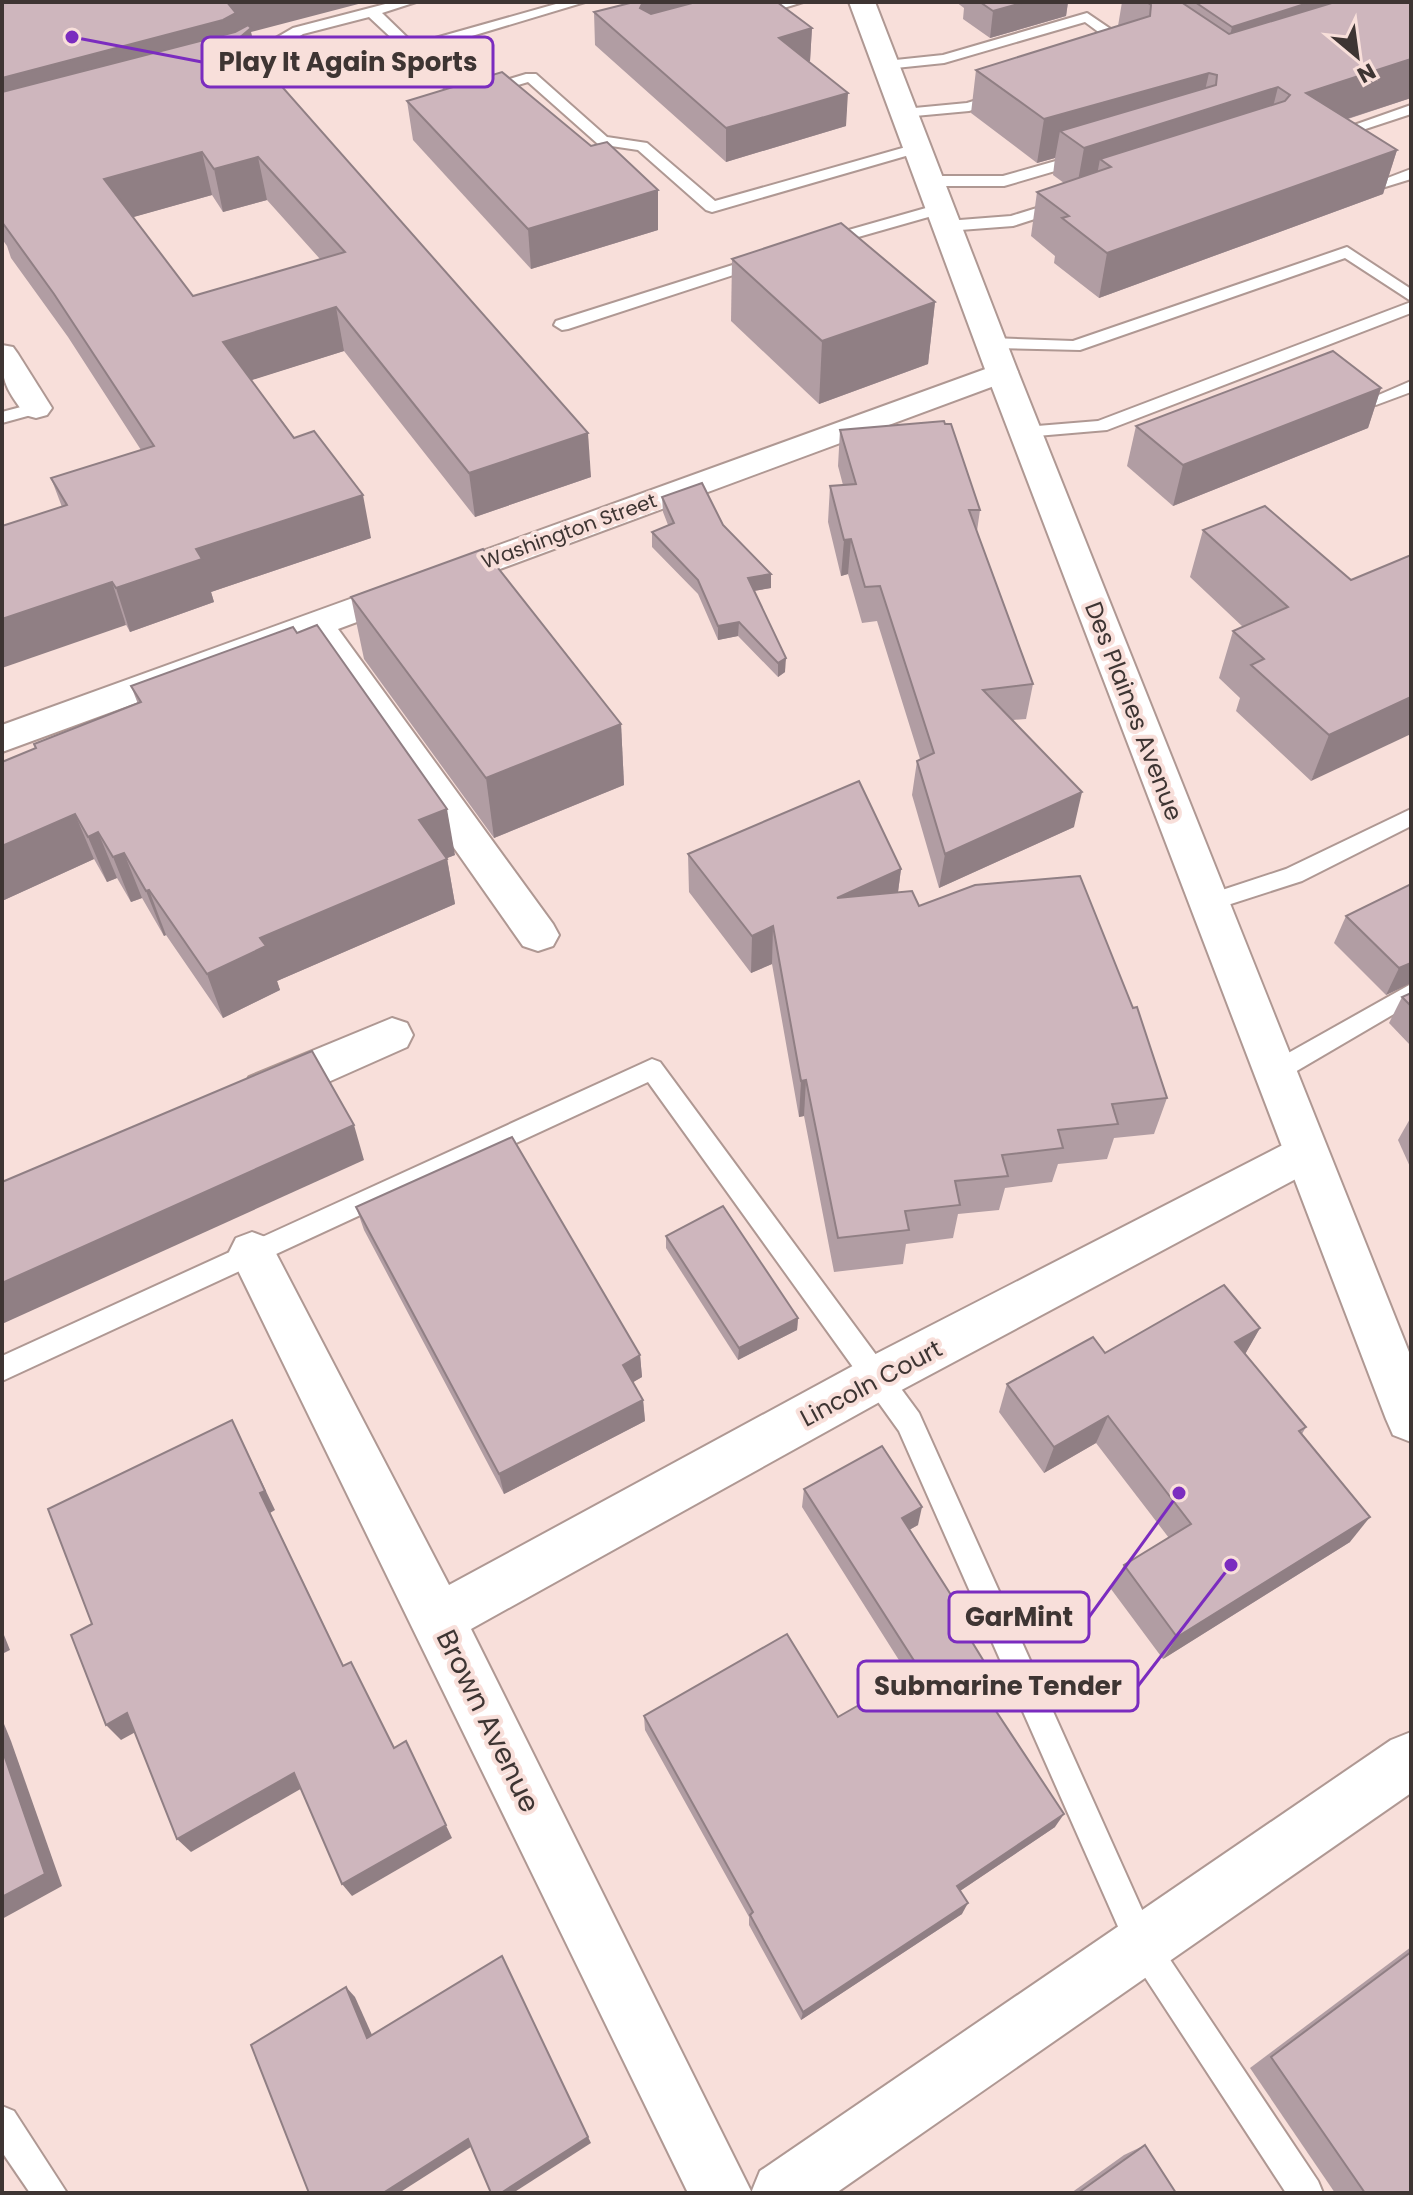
<svg xmlns="http://www.w3.org/2000/svg" width="1413" height="2195" viewBox="0 0 1413 2195" font-family="Poppins,sans-serif">
	<style>
		.lines { fill: none; stroke-linecap: round; stroke-linejoin: round }
		.service-casing { stroke: #af9893; stroke-width: 4 }
		.minor-casing { stroke: #af9893; stroke-width: 4 }
		.tertiary-casing { stroke: #af9893; stroke-width: 4 }
		.service { fill: #fff; fill-rule: evenodd }
		.minor { fill: #fff; fill-rule: evenodd }
		.tertiary { fill: #fff; fill-rule: evenodd }
		.wall { fill: #b19da3; fill-rule: evenodd }
		.shaded-wall { fill: #907f84 }
		.building { fill: #ceb6bd; stroke: #907f84; stroke-width: 2; fill-rule: evenodd }
		.labels { text-anchor: middle; dominant-baseline: central; stroke-width: 8; stroke-linejoin: round; paint-order: stroke }
		.far-street-label { font-size: 20px; fill: #3e3533; stroke: #f8dfda }
		.street-label { font-size: 24px; fill: #3e3533; stroke: #f8dfda }
		.near-street-label { font-size: 28px; fill: #3e3533; stroke: #f8dfda }
		.leader { fill: none; stroke: #7b2cbf; stroke-width: 3 }
		.callout-dot { fill: #7b2cbf; stroke: #f8dfda; stroke-width: 3 }
		.callout { fill: #f8dfda; stroke: #7b2cbf; stroke-width: 3 }
		.callout-label { font-size: 26px; text-anchor: middle; font-weight: bold; fill: #3e3533 }
	</style>
	<rect width="100%" height="100%" fill="#f8dfda"/>
	<g class="lines">
		<defs>
			<g id="service">
				<path d="M393 2H416L382 13 414 44 563 2H585L422 51 466 92 526 74H536L607 137 647 143 715 201 913 145 918 143 926 148 923 151 712 212 706 210 638 150 598 144 528 82 468 100H458L369 17 303 34 243 71 226 75 219 71 293 28Z"/>
				<path d="M780 2H803L752 18 745 14Z"/>
				<path d="M1087 13 1137 47V53H1127L1085 22 944 63 886 69 879 65 886 61 943 55Z"/>
				<path d="M1000 93 1007 97 1005 100 969 111 904 117 897 113 904 109 967 103Z"/>
				<path d="M1411 105V114L1335 139H1325L1323 136Z"/>
				<path d="M1084 153 1089 155V161L1004 186H929L921 181 929 176H1003Z"/>
				<path d="M1411 169V179L1385 187 1377 182Z"/>
				<path d="M1066 199 1074 204 1072 207 1013 226 947 231 939 226 947 221 1011 216Z"/>
				<path d="M940 204 946 206V212L823 247 815 242 817 239Z"/>
				<path d="M1347 247 1411 289V301L1345 258 1080 350 991 348 983 343 991 338 1073 341Z"/>
				<path d="M761 256 767 258V264L568 329 562 330 554 325 556 321Z"/>
				<path d="M1411 302V313L1107 430 1025 437 1016 432 1025 427 1098 421Z"/>
				<path d="M1411 381V392L1376 405 1367 400Z"/>
				<path d="M36 403 45 408 42 412 2 423V412Z"/>
				<path d="M1411 809V826L1302 881 1209 911 1201 909 1198 903 1201 897 1286 869Z"/>
				<path d="M1411 984V1004L1283 1079 1275 1082 1267 1079 1263 1072 1267 1065Z"/>
				<path d="M652 1059 660 1062 919 1413 1153 1934 1318 2181 1323 2193H1286L1131 1956 899 1431 648 1082 2 1381V1356Z"/>
				<path d="M2 2106 14 2111 67 2193H30L2 2152Z"/>
			</g>
			<g id="minor">
				<path d="M2 345 13 347 18 354 52 408 47 415 36 418 25 415C3 384 2 382 2 345Z"/>
				<path d="M1002 363 1013 365 1018 372 1013 379 338 629 553 924 559 935 553 946 538 951 523 946 308 640 2 752V725Z"/>
				<path d="M392 1018 407 1023 413 1035 407 1047 281 1103 265 1108 249 1103 243 1090 249 1077Z"/>
				<path d="M1306 1133 1322 1139 1328 1152 1322 1165 894 1394 471 1629 752 2193H688L229 1252 236 1238 252 1232 268 1238 449 1585 860 1362Z"/>
			</g>
			<g id="tertiary">
				<path d="M849 2H875L1018 372 1411 1357V1442L1393 1435 1386 1419 986 372Z"/>
				<path d="M1411 1732V1793L836 2193H751L760 2171 1391 1740Z"/>
			</g>
		</defs>
		<use href="#service" class="service-casing"/>
		<use href="#minor" class="minor-casing"/>
		<use href="#tertiary" class="tertiary-casing"/>
		<use href="#service" class="service"/>
		<use href="#minor" class="minor"/>
		<use href="#tertiary" class="tertiary"/>
	</g>
	<g class="wall">
		<path d="M2 2 251 32 256 57 591 477 475 517 344 351 251 380 371 538 211 592 214 602 130 632 62 507 51 478 141 450 68 337 11 258 7 246 2 239ZM212 195 223 212 267 200 320 259 193 296 133 217Z"/>
		<path d="M956 2H1068L1066 16 990 38 963 19 964 8Z"/>
		<path d="M1122 2H1411V98L1348 119 1397 150 1383 194 1099 298 1054 263 1055 256 1031 236 1037 192 1064 183 1053 175 1055 158 1037 163 971 113 976 70 1118 26Z"/>
		<path d="M594 12 812 28 810 61H809L846 126 726 162 595 45Z"/>
		<path d="M407 101 591 146 658 230 531 269 413 140Z"/>
		<path d="M732 259 935 302 928 364 819 404 731 321Z"/>
		<path d="M1381 388 1368 428 1173 506 1127 466 1136 426Z"/>
		<path d="M840 430 980 510 977 531 1033 684 1026 719 1013 720 1074 827 939 888 912 795 917 761 920 759 877 621 862 623 848 574 841 576 828 522 830 486 843 485 838 466Z"/>
		<path d="M662 497 723 525 771 574V588L754 591 785 672 778 677 738 636 718 640 698 594 652 547V532L668 525 663 512Z"/>
		<path d="M1203 530 1351 580 1411 555 1311 781 1236 711 1240 698 1219 678 1233 631 1243 627 1190 577Z"/>
		<path d="M351 597 621 724 624 785 494 838 364 659Z"/>
		<path d="M131 686 455 855 447 858 455 904 277 981 280 990 223 1018 166 935 164 936 142 898 131 902 117 878 107 882 94 859 2 901 138 704Z"/>
		<path d="M688 854 901 869 898 892 919 906 1167 1098 1154 1134 1114 1138 1107 1159 1058 1164 1052 1182 1005 1188 999 1210 958 1214 953 1238 906 1244 903 1264 834 1272 804 1116 799 1117 772 964 751 973 689 892Z"/>
		<path d="M1411 884V983L1386 995 1334 943 1346 916Z"/>
		<path d="M1411 993V1046L1389 1023 1402 997Z"/>
		<path d="M1411 1117V1169L1398 1140Z"/>
		<path d="M356 1207 640 1355 642 1377 633 1382 643 1400 645 1421 504 1494 364 1230Z"/>
		<path d="M666 1236 798 1318 797 1330 738 1360 666 1248Z"/>
		<path d="M1260 1328 1245 1354 1306 1427 1302 1434 1350 1542 1163 1659 1111 1589 1124 1565 1169 1538 1096 1443 1044 1473 999 1412 1007 1384 1105 1353Z"/>
		<path d="M804 1489 918 1525 909 1530 969 1637 996 1705 993 1707 1055 1827 960 1891 962 1914 801 2020 749 1925V1917L645 1730 644 1716 838 1717 909 1676 802 1507Z"/>
		<path d="M1411 1947V2193H1335L1250 2068Z"/>
		<path d="M1145 2145 1176 2193H1071L1124 2155Z"/>
	</g>
	<g class="shaded-wall">
		<path d="M223 2H366L251 32 259 70 2 124V78Z"/>
		<path d="M651 2H743L643 37 640 8 642 4Z"/>
		<path d="M1025 2H1068L1066 16 990 38 993 11Z"/>
		<path d="M1311 2H1378L1224 63 1232 27Z"/>
		<path d="M812 28 810 61 778 71 779 38Z"/>
		<path d="M1411 59V98L1294 136 1306 93Z"/>
		<path d="M1209 73 1200 112 1278 87 1267 131 1111 167 1100 159 1095 186 1076 192 1084 148 1060 131 1055 158 1037 163 1044 119Z"/>
		<path d="M848 93 846 126 726 162V128Z"/>
		<path d="M1397 150 1383 194 1099 298 1107 253Z"/>
		<path d="M202 152 212 195 116 222 104 179Z"/>
		<path d="M258 157 267 200 223 212 214 169Z"/>
		<path d="M658 190V230L531 269 528 229Z"/>
		<path d="M935 302 928 364 819 404 822 341Z"/>
		<path d="M336 307 344 351 233 386 223 342Z"/>
		<path d="M1381 388 1368 428 1173 506 1183 465Z"/>
		<path d="M588 433 591 477 475 517 469 473Z"/>
		<path d="M363 495 371 538 211 592 214 602 130 632 116 588 196 549Z"/>
		<path d="M851 539 848 574 841 576 844 540Z"/>
		<path d="M771 574V588L747 592 748 578Z"/>
		<path d="M112 582 126 625 2 668V619Z"/>
		<path d="M739 622 738 636 718 640V626Z"/>
		<path d="M786 658 785 672 778 677V663Z"/>
		<path d="M1411 697V734L1311 781 1329 735Z"/>
		<path d="M621 724 624 785 494 838 486 778Z"/>
		<path d="M1082 792 1074 827 939 888 945 854Z"/>
		<path d="M447 809 455 855 427 866 419 820Z"/>
		<path d="M75 814 94 859 2 901V846Z"/>
		<path d="M98 832 117 878 107 882 88 837Z"/>
		<path d="M124 853 142 898 131 902 113 857Z"/>
		<path d="M447 859 455 904 277 981 280 990 223 1018 207 974 260 938Z"/>
		<path d="M901 869 896 907 837 898Z"/>
		<path d="M149 890 166 935 164 936 146 891Z"/>
		<path d="M773 926 772 964 751 973 752 936Z"/>
		<path d="M1411 963V983L1386 995 1399 968Z"/>
		<path d="M806 1080 804 1116 799 1117 801 1081Z"/>
		<path d="M354 1125 364 1160 2 1324V1283Z"/>
		<path d="M798 1318 797 1330 738 1360 739 1348Z"/>
		<path d="M1260 1328 1244 1356 1235 1342Z"/>
		<path d="M640 1355 642 1377 625 1387 623 1365Z"/>
		<path d="M643 1400 645 1421 504 1494 499 1474Z"/>
		<path d="M1108 1416 1096 1443 1044 1473 1054 1447Z"/>
		<path d="M232 1420 275 1510 270 1513 352 1683 260 1493Z"/>
		<path d="M922 1507 918 1525 898 1536 902 1518Z"/>
		<path d="M1370 1517 1350 1542 1163 1659 1177 1637Z"/>
		<path d="M2 1630 10 1650 2 1654Z"/>
		<path d="M1002 1691 996 1705 982 1713 988 1699Z"/>
		<path d="M127 1713 141 1729 121 1740 106 1725Z"/>
		<path d="M2 1719 11 1741 62 1886 2 1919Z"/>
		<path d="M406 1741 452 1838 352 1896 342 1884Z"/>
		<path d="M294 1773 304 1787 191 1852 177 1839Z"/>
		<path d="M1064 1814 1055 1827 951 1897 957 1886Z"/>
		<path d="M968 1903 962 1914 801 2020 803 2012Z"/>
		<path d="M502 1956 591 2143 513 2193H501Z"/>
		<path d="M346 1987 355 1997 377 2046 367 2038Z"/>
		<path d="M468 2139 474 2145 399 2193H383Z"/>
	</g>
	<g class="building">
		<path d="M2 2H227L236 13 223 20 2 78Z"/>
		<path d="M634 2H651L642 4 640 8 651 14 696 2H777L812 28 779 38 848 93 726 128 594 12Z"/>
		<path d="M980 2H1025L993 11Z"/>
		<path d="M1147 2H1181L1229 34 1335 2H1411V59L1306 93 1397 150 1107 253 1062 218 1069 216 1037 192 1111 167 1100 159 1285 101 1290 95 1278 87 1084 148 1060 131 1216 85 1217 75 1209 73 1044 119 976 70 1150 16 1151 5Z"/>
		<path d="M1195 2H1311L1232 27Z"/>
		<path d="M248 25 251 28 239 38 588 433 469 473 336 307 223 342 294 438 314 431 363 495 196 549 202 559 116 588 112 582 2 619V526L67 505 51 478 154 446 54 294 2 222V92L235 32ZM202 152 214 169 258 157 345 252 193 296 104 179Z"/>
		<path d="M502 72 591 146 607 142 658 190 528 229 407 101Z"/>
		<path d="M841 223 935 302 822 341 732 259Z"/>
		<path d="M1333 351 1381 388 1183 465 1136 426Z"/>
		<path d="M944 421 945 424H951L980 510H969L1033 684 983 690 1082 792 945 854 917 761 934 753 880 586 865 587 851 539 844 540 830 486 856 484 840 430Z"/>
		<path d="M702 483 723 525 771 574 748 578 786 658 778 663 739 622 718 626 698 580 652 532 674 523 662 497Z"/>
		<path d="M1265 506 1351 580 1411 555V697L1329 735 1251 665 1264 659 1233 631 1288 607 1203 530Z"/>
		<path d="M483 549 621 724 486 778 351 597Z"/>
		<path d="M317 625 447 809 419 820 447 859 260 938 266 946 207 974 149 890 146 891 124 853 113 857 98 832 88 837 75 814 2 846V762L36 748 34 744 141 702 131 686 293 627 297 633Z"/>
		<path d="M859 781 901 869 837 898 912 891 919 906 975 885 1080 876 1133 1008 1137 1007 1167 1098 1112 1104 1118 1124 1058 1130 1063 1148 1002 1155 1008 1176 955 1181 960 1205 905 1211 909 1230 838 1238 806 1080 801 1081 773 926 752 936 688 854Z"/>
		<path d="M1411 884V963L1399 968 1346 916Z"/>
		<path d="M1411 993V1006L1402 997Z"/>
		<path d="M312 1051 354 1125 2 1283V1182Z"/>
		<path d="M512 1137 640 1355 623 1365 643 1400 499 1474 356 1207Z"/>
		<path d="M723 1206 798 1318 739 1348 666 1236Z"/>
		<path d="M1224 1285 1260 1328 1235 1342 1306 1427 1299 1431 1370 1517 1177 1637 1124 1565 1191 1524 1108 1416 1054 1447 1007 1384 1093 1337 1105 1353Z"/>
		<path d="M232 1420 265 1491 260 1493 343 1666 351 1662 394 1748 406 1741 446 1825 342 1884 294 1773 177 1839 127 1713 106 1725 71 1635 92 1624 48 1509Z"/>
		<path d="M882 1446 922 1507 902 1518 972 1628 966 1632 1002 1691 988 1699 1064 1814 957 1886 968 1903 803 2012 750 1915 753 1912 644 1716 787 1634 838 1717 920 1670 804 1489Z"/>
		<path d="M2 1749 45 1874 2 1897Z"/>
		<path d="M1411 1952V2193H1365L1271 2057Z"/>
		<path d="M502 1956 588 2137 501 2193H491L468 2139 383 2193H309L251 2045 346 1987 367 2038Z"/>
		<path d="M1145 2145 1176 2193H1078Z"/>
	</g>
	<g class="labels">
		<g class="far-street-label">
			<text transform="translate(569 531) rotate(-20)">Washington Street</text>
		</g>
		<g class="street-label">
			<text transform="translate(1134 711) rotate(69)">Des Plaines Avenue</text>
			<text transform="translate(871 1383) rotate(-28)">Lincoln Court</text>
		</g>
		<g class="near-street-label">
			<text transform="translate(488 1721) rotate(64)">Brown Avenue</text>
		</g>
	</g>
	<path class="leader" d="M72 37L202 62M1179 1493L1089 1617M1231 1565L1138 1686"/>
	<g class="callout-dot">
		<circle cx="72" cy="37" r="8"/>
		<circle cx="1179" cy="1493" r="8"/>
		<circle cx="1231" cy="1565" r="8"/>
	</g>
	<g class="callout">
		<rect x="202" y="37" width="291" height="50" rx="8"/>
		<rect x="949" y="1592" width="140" height="50" rx="8"/>
		<rect x="858" y="1661" width="280" height="50" rx="8"/>
	</g>
	<g class="callout-label">
		<text x="348" y="71">Play It Again Sports</text>
		<text x="1019" y="1626">GarMint</text>
		<text x="998" y="1695">Submarine Tender</text>
	</g>
	<rect width="1413" height="2195" fill="none" stroke="#3e3533" stroke-width="8"/>
	<g transform="translate(1357 56) rotate(151)" stroke="#f8dfda" stroke-width="6" paint-order="stroke">
	<path d="M0-6L14 30L0 20L-14 30Z" fill="#3e3533"/>
	<text y="-12" font-size="22" font-weight="bold" text-anchor="middle" fill="#3e3533">N</text>
	</g>
</svg>
